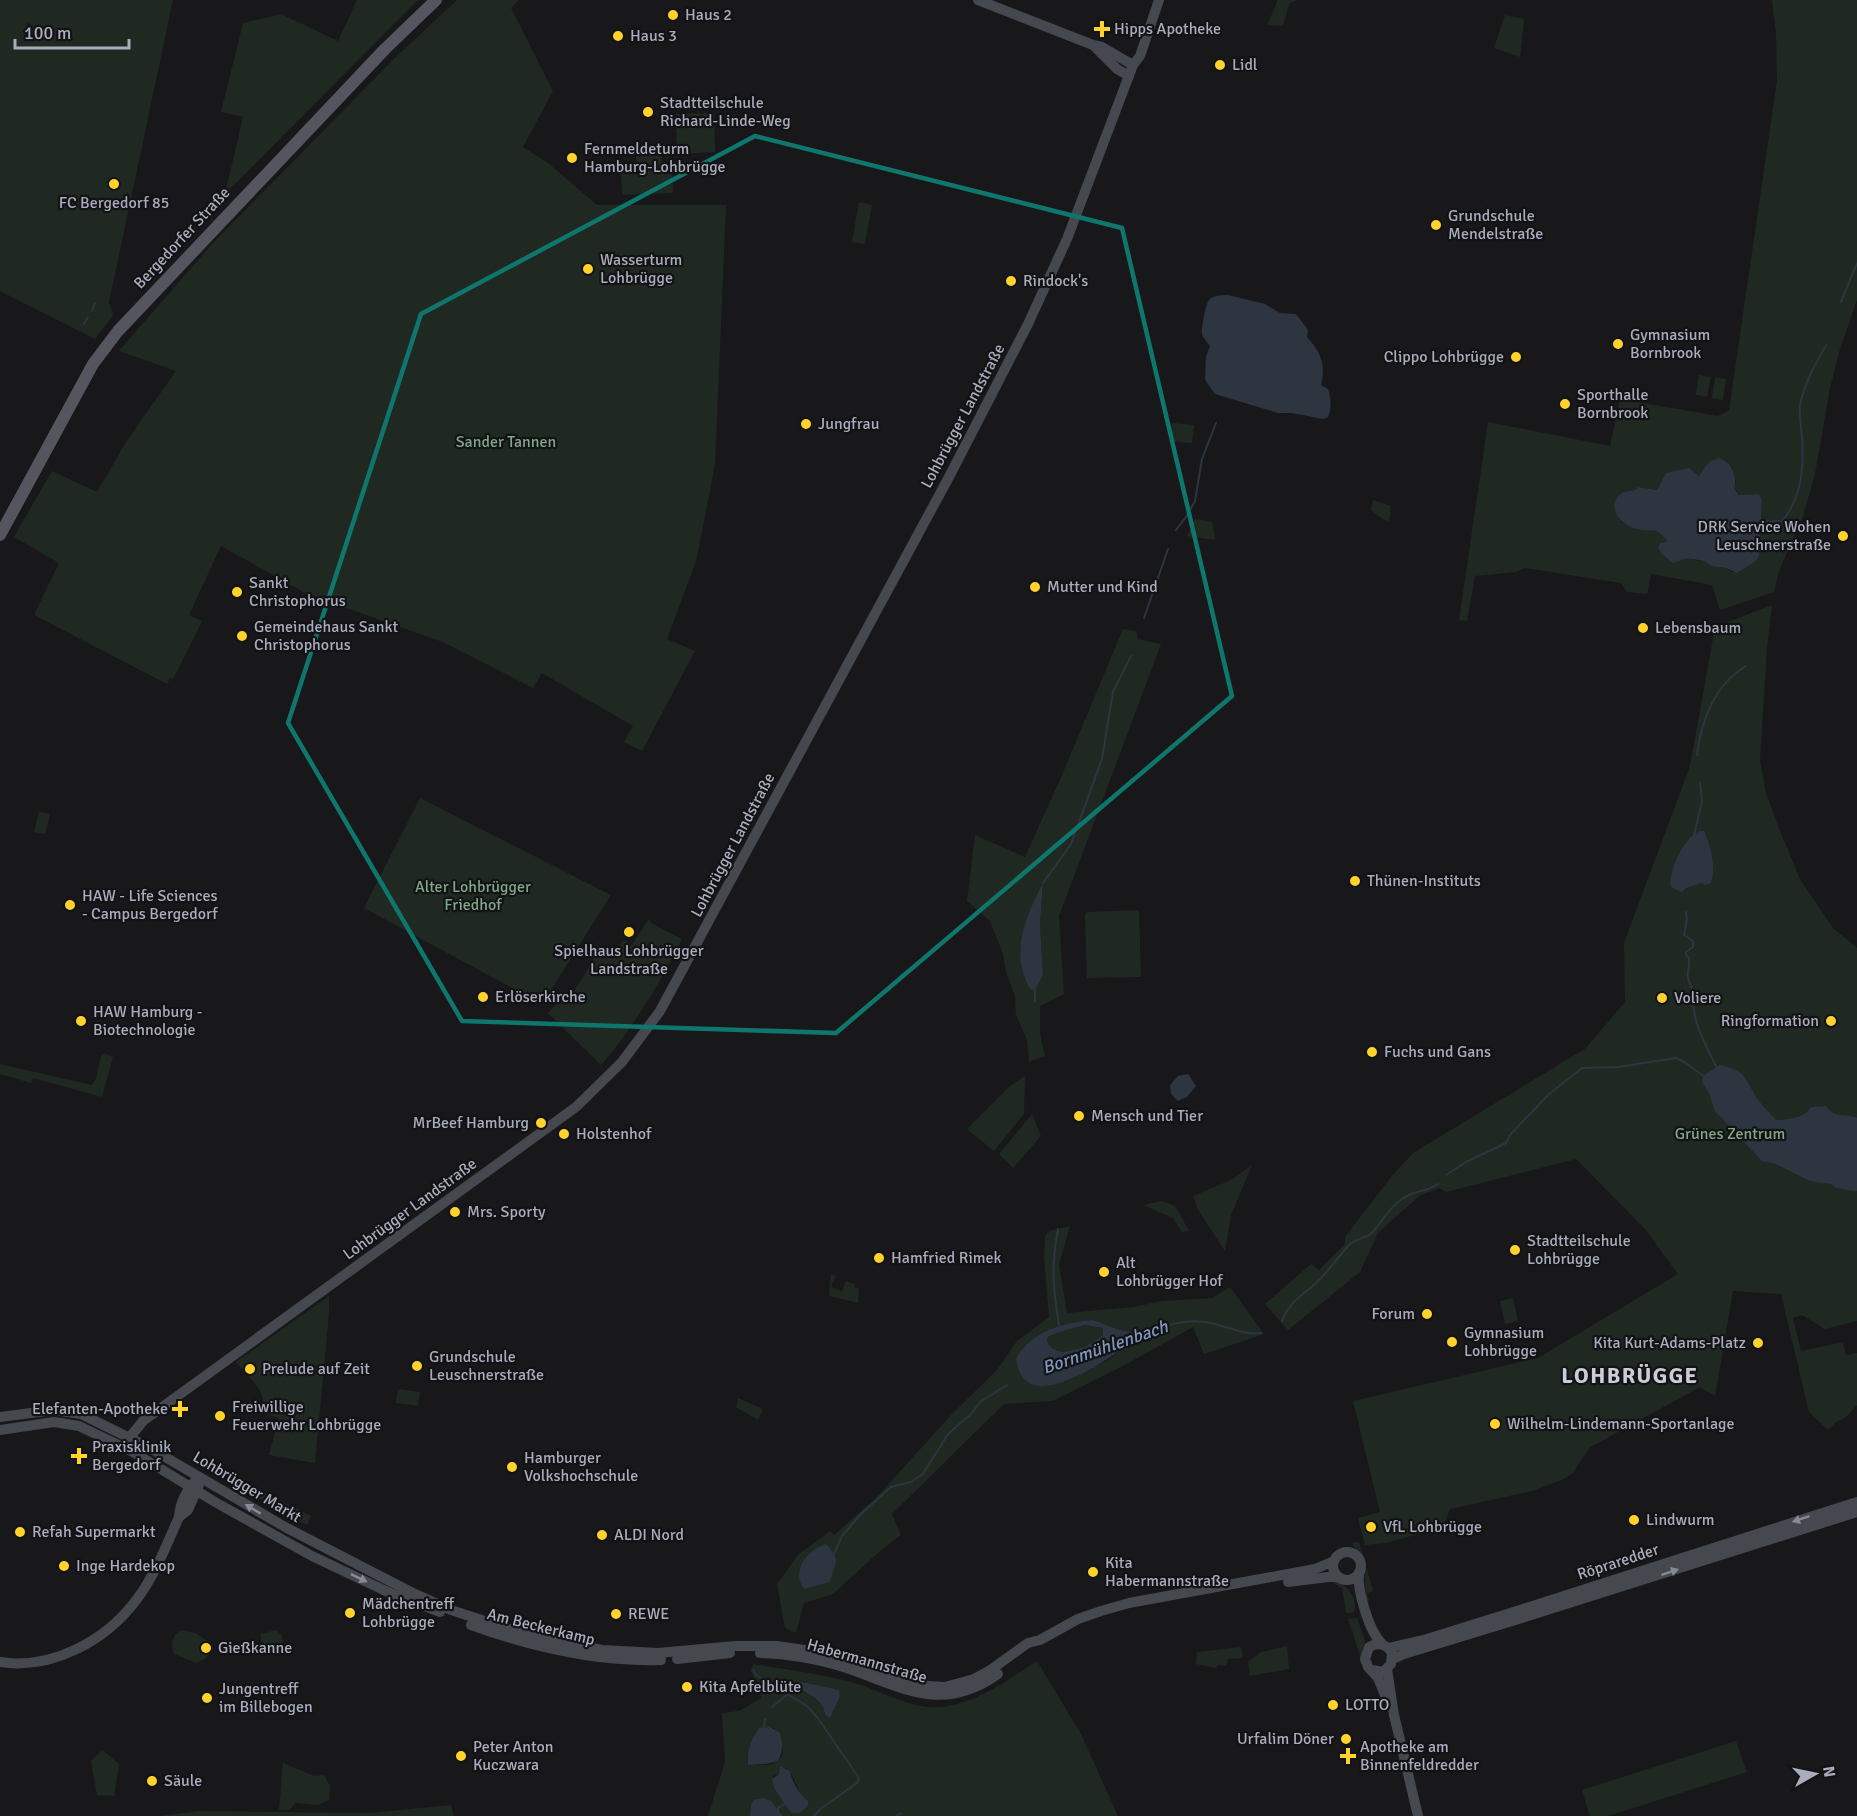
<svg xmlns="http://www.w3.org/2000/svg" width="1857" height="1816" viewBox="0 0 1857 1816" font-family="Signika,sans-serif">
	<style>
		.green { fill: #1f2922; fill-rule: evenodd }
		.water { fill: #2c3540; fill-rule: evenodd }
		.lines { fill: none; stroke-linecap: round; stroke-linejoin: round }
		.stream { stroke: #2c3540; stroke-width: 2 }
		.secondary { stroke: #464850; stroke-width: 10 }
		.primary { stroke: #54555f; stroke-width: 12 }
		.oneway { fill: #868996 }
		.marked { fill: none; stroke: #0f766e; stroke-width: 4.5; stroke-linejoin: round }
		.poi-dot { fill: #ffd22c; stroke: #131316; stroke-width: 2 }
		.labels { text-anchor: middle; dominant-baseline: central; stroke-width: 4.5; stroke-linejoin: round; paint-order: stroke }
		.poi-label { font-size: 16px; fill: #a9acbc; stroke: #131316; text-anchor: start }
		.street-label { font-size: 16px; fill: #a9acbc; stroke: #131316 }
		.park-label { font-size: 16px; fill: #7ea886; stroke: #131316 }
		.water-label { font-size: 18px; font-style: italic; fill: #7d96ba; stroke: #131316 }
		.district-label { font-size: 22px; font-weight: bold; letter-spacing: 1.5px; fill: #caccd7; stroke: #131316 }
	</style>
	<rect width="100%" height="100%" fill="#18181b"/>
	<g class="green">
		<path d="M0 0H173L109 302 113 315 95 339 0 291Z"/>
		<path d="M357 0H418L225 194 243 117 221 112 243 23 281 14 338 41Z"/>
		<path d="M457 0H519L511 8 553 91 523 147 548 163 597 205H726L715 465 696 561 667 639 695 651 642 751 624 742 633 726 542 673 533 688 443 642 309 595 221 546 189 615 202 621 173 679 170 678 167 684 34 615 59 563 14 537 52 471 97 492 126 442 176 371 119 351 212 244 396 57Z"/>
		<path d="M1278 0H1296L1289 4 1283 26 1267 25Z"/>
		<path d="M1772 0H1857V300L1840 349 1830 388 1815 474 1803 516 1779 571 1774 592 1720 610 1712 585 1651 574 1647 594 1627 592 1621 583 1525 568 1516 572 1475 576 1467 621 1459 620 1488 422 1610 446 1620 399 1718 416 1729 410 1777 81 1776 33ZM1732 466 1736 482 1734 489 1740 495 1759 494 1762 501 1759 554 1753 563 1740 570 1732 572 1726 568 1711 566 1704 561 1693 560 1666 542 1667 540 1657 530 1635 529 1621 522 1623 492 1635 490 1638 487 1657 490 1666 473 1689 469 1699 476Z"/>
		<path d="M1505 15 1524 19 1520 57 1494 48Z"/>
		<path d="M714 113 715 152 677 154 676 114Z"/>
		<path d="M661 146 662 169H672L673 193 622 195 621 171 637 170 636 147Z"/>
		<path d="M859 202 872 205 865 244 852 242Z"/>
		<path d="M1699 375 1711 377 1707 397 1696 395Z"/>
		<path d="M1715 377 1726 379 1723 400 1712 398Z"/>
		<path d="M1172 423 1194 425 1192 443 1170 441Z"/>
		<path d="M1373 500 1391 506 1389 521 1384 520 1371 510Z"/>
		<path d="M1195 519 1212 522 1215 540 1187 536Z"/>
		<path d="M1772 605 1767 648 1760 760 1766 793 1778 826 1800 879 1833 928 1857 948V1321L1825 1329 1802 1315 1793 1318 1801 1351 1843 1342 1846 1355 1857 1353V1405L1845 1418 1836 1422 1828 1430 1809 1412 1781 1294 1733 1291 1715 1396 1700 1387 1589 1448 1572 1474 1562 1480 1532 1491 1450 1509 1443 1527 1386 1543 1365 1545 1358 1518 1380 1512 1353 1401 1538 1358 1678 1274 1645 1229 1576 1159 1446 1192 1439 1188 1419 1196 1378 1233 1360 1272 1288 1330 1265 1304 1311 1264 1319 1270 1345 1244V1237L1391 1177 1413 1153 1586 1048 1625 1002 1624 943 1690 766 1715 627Z"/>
		<path d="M1123 629 1136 631 1138 639 1161 644 1059 916 1064 994 1040 1006V1033L1045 1056 1029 1062 1027 1040 1016 1015 1015 996 1006 972 1003 954 990 921 967 901 975 835 1025 857 1062 775ZM1043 885 1040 924 1043 975 1030 989C1010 955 1030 919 1043 885Z"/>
		<path d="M420 798 611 895 542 1004 364 908Z"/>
		<path d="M39 812 50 814 45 834 34 832Z"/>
		<path d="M1139 910 1141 977 1087 978 1085 915 1087 912Z"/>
		<path d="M649 919 651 923 682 939C658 985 635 1026 601 1065L548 1013 567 992 571 995 584 976 598 950 612 959 623 940 632 945Z"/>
		<path d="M104 1053 113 1057 102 1097 33 1078 31 1083 0 1074V1064L92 1085 96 1079 101 1056Z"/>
		<path d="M1025 1076 1024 1114 994 1151 967 1129 1010 1086Z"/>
		<path d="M1031 1111 1032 1114 1041 1136 1013 1168 999 1154 1032 1114Z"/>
		<path d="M1252 1165 1231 1215 1225 1251 1198 1210 1193 1196 1231 1180Z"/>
		<path d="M1162 1201 1175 1206 1189 1231 1182 1232 1173 1218 1143 1205Z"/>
		<path d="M1070 1226 1059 1265 1067 1313 1133 1307 1162 1301 1213 1298 1230 1287 1264 1334 1204 1354 1193 1327 1123 1366 1053 1401 1004 1404 892 1514 901 1535 880 1551 833 1594 804 1603 796 1633 785 1628 777 1584 799 1554 830 1531 834 1535 877 1497 952 1414 997 1370 1016 1342 1049 1317 1044 1256 1045 1236 1050 1231ZM1093 1320 1120 1330 1142 1334 1108 1360 1065 1382 1016 1358C1033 1330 1062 1323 1093 1320Z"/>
		<path d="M831 1274 836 1276 831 1286 842 1292 846 1281 855 1284 854 1287 859 1289 858 1303 829 1296Z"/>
		<path d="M329 1296V1313L315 1463 269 1455 279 1418 262 1413C268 1390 249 1379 236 1362Z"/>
		<path d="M1513 1298 1518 1321 1505 1324 1500 1301Z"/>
		<path d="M1085 1325 1103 1328V1335L1085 1347 1062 1352C1055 1349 1047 1347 1047 1338 1052 1333 1076 1328 1085 1325Z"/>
		<path d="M398 1389 420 1392 418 1406 396 1403Z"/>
		<path d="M738 1398 763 1409 758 1420 736 1407Z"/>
		<path d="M243 1482 311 1516 307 1525 276 1510 277 1507 259 1498 258 1499 240 1488Z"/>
		<path d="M1359 1542 1373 1591 1367 1593 1369 1600 1366 1601 1364 1564 1352 1543Z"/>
		<path d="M1335 1580C1347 1585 1359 1600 1354 1612L1348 1613 1346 1612 1342 1588 1330 1581Z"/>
		<path d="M1357 1618 1365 1641 1361 1658 1348 1619Z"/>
		<path d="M182 1630 196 1633 211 1644 213 1650 205 1659 196 1663 174 1654C170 1644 172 1634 182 1630Z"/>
		<path d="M276 1630 282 1636 283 1644 268 1654 261 1641V1634Z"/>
		<path d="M1287 1646 1289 1669 1250 1676 1248 1662 1261 1652Z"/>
		<path d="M1241 1647 1243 1658 1228 1659 1226 1666 1218 1665 1216 1668 1196 1664 1197 1652Z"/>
		<path d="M1037 1661 1081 1734 1118 1816H783C774 1805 770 1797 755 1799L751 1805 750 1816H708L725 1762 722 1713 739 1711 762 1698 750 1680 754 1677 751 1671 753 1664C784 1669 817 1673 847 1681 880 1689 914 1713 948 1706 982 1700 1009 1679 1037 1661ZM800 1681 830 1689H837C839 1698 834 1703 834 1712L825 1714C823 1702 815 1695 803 1691ZM764 1727 774 1728C780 1738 790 1756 774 1763 768 1766 757 1765 750 1765L747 1763V1757ZM784 1767 790 1771 802 1797 791 1813 774 1788 773 1776 779 1774Z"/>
		<path d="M1736 1741 1747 1772 1608 1816H1590L1582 1790Z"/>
		<path d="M102 1750 119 1764 114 1796 97 1795 91 1761Z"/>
		<path d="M283 1763 314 1776 324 1775 330 1786 329 1800 318 1805 295 1803 290 1810H279Z"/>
		<path d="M451 1805 454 1816H161L198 1811 370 1813Z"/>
	</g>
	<g class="water">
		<path d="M1228 295 1265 304 1280 313 1296 314 1308 330 1307 337C1321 352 1326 365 1321 385L1328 389C1331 399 1332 407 1328 417L1323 419 1292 413H1278L1215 394 1205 380 1206 357 1210 346C1207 342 1203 338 1202 334 1201 328 1206 304 1209 300 1213 295 1223 295 1228 295Z"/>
		<path d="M1719 458C1732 462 1738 477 1734 489L1739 495 1759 494 1762 501 1759 555 1756 561 1737 573 1726 568 1711 566 1704 561 1687 558 1673 563 1662 554 1658 548 1660 543 1666 542 1667 540 1657 531C1649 530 1641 531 1633 528 1616 522 1607 504 1623 492L1635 490 1638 487 1657 490 1666 473 1689 468 1699 476 1709 462Z"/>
		<path d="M1700 831H1704C1711 846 1716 867 1711 883L1705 885 1701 883 1686 888 1682 892 1671 887C1668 871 1684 837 1700 831Z"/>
		<path d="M1043 883 1040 924 1043 975 1035 990 1030 989C1009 953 1026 916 1043 883Z"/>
		<path d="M1720 1065C1748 1072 1743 1076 1757 1098 1762 1106 1770 1113 1776 1120 1788 1120 1805 1118 1811 1107L1826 1106C1837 1120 1843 1112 1857 1118V1191L1848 1190 1836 1188 1831 1184 1810 1181 1776 1164 1762 1161 1715 1111 1709 1093 1702 1082 1703 1076Z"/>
		<path d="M1188 1074 1196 1086 1187 1097 1178 1101 1171 1094 1170 1085 1178 1076Z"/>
		<path d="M1093 1320 1120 1330 1143 1334C1119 1351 1024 1426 1016 1358 1033 1330 1062 1323 1093 1320ZM1085 1325 1103 1328V1335L1085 1347 1063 1352C1055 1350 1047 1347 1047 1338 1052 1333 1076 1328 1085 1325Z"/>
		<path d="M826 1544C842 1560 835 1564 830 1582L804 1589C791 1571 807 1550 826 1544Z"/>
		<path d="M798 1681 839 1690 840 1696 831 1716 829 1718 825 1714C822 1698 810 1696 798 1687Z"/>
		<path d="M770 1727 780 1733C783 1744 783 1751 778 1761L766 1764 748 1765C746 1752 752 1738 759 1728Z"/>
		<path d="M780 1766 790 1771C792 1782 799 1794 808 1801V1806L799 1813H791L774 1788 772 1779 779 1774Z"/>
		<path d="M764 1798 771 1801 783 1816H750L751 1805 755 1799Z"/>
	</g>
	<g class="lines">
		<g class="stream">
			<path d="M1841 302 1857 263"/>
			<path d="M92 311 95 303"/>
			<path d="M84 324 88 317"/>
			<path d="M1761 522 1782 521C1802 498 1804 466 1802 437 1801 427 1799 415 1800 405 1804 384 1816 363 1826 345"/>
			<path d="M1176 530 1186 517 1195 501 1202 459 1216 423"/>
			<path d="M1144 618 1168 549"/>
			<path d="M1697 755C1701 721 1715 684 1746 666"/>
			<path d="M1694 835 1702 802 1700 782"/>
			<path d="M1043 883 1071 844 1102 759 1113 692 1131 656"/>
			<path d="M1686 912 1687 919 1684 935 1693 941V947L1686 952V955L1689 958C1690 965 1687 971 1688 977 1688 982 1692 986 1692 991 1692 1021 1703 1040 1717 1068"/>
			<path d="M1035 990V1002"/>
			<path d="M1446 1175 1466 1162 1506 1143 1510 1135 1548 1095 1582 1068 1618 1067 1676 1058 1686 1063 1705 1077"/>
			<path d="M1058 1229C1051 1266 1053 1289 1059 1325"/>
			<path d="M1282 1321C1289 1300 1309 1292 1322 1277 1331 1267 1340 1255 1349 1245 1356 1238 1366 1239 1373 1232 1384 1218 1394 1201 1411 1194 1421 1190 1428 1191 1438 1184"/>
			<path d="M1142 1334C1166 1325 1189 1317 1215 1324 1231 1328 1245 1335 1261 1333"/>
			<path d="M834 1554 842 1536 860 1515 891 1487 911 1482 923 1474 948 1434 971 1414 980 1402 1007 1385"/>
			<path d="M753 1670 756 1675 807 1706 817 1717 859 1778 857 1783 820 1809 814 1816"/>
			<path d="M772 1707 788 1694"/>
			<path d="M764 1727 765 1719"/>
			<path d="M778 1811V1808L786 1803"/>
			<path d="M896 1816 901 1813"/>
		</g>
		<g class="secondary">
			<path d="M978 0 1093 45 1102 47 1133 65"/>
			<path d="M1095 47 1117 69 1129 76"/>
			<path d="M0 1417 54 1410 81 1414 148 1447 285 1527 411 1592 451 1610 525 1634 602 1650 658 1653 735 1646H777L818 1652 843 1659 914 1685 945 1687 974 1679 989 1671 1028 1643 1040 1640 1078 1619 1101 1611 1129 1603 1315 1569 1334 1561"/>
			<path d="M0 1430 54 1422 79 1426 133 1452 215 1502 312 1556 390 1593 440 1612"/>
			<path d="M125 1448 130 1437 143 1421 576 1107 622 1062 660 1011 949 477 1028 324 1067 239 1133 65 1140 56 1159 0"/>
			<path d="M179 1517 188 1510 199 1485"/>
			<circle cx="1347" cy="1566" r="14"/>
			<path d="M1359 1573C1357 1591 1369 1631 1382 1644"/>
			<path d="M1288 1582 1328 1577H1339"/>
			<path d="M471 1625C532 1647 597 1662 661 1660"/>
			<path d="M1388 1648 1427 1639 1520 1610 1857 1502"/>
			<path d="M760 1653C787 1654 812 1658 837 1665 897 1683 938 1717 998 1674"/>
			<path d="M677 1659 730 1653"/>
			<path d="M1393 1659 1404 1654 1522 1618 1857 1512"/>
			<path d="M0 1662C52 1670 106 1641 137 1599 155 1575 167 1544 179 1517 180 1503 185 1492 195 1481"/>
			<path d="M1387 1669 1394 1715 1418 1816"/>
			<path d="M1372 1670 1383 1672 1391 1664 1392 1653C1387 1644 1378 1642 1369 1647L1365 1659 1368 1667 1378 1678 1386 1698"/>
		</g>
		<path class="primary" d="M0 535 93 364 118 331 385 49 436 0"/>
	</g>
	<defs><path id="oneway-solid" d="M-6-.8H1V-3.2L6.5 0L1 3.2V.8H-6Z" transform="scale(1.5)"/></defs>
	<g class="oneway">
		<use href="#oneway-solid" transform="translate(253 1509) rotate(-149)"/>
		<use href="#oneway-solid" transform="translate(1801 1519) rotate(162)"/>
		<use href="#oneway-solid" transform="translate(1670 1572) rotate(-18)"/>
		<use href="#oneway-solid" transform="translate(359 1578) rotate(26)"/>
	</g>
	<path class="marked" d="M755 136 1122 228 1232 696 836 1033 462 1021 288 723 421 314Z"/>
	<g class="poi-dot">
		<circle cx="673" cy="15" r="6"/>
		<path d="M1099 20h6v6h6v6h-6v6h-6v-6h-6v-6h6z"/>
		<circle cx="618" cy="36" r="6"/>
		<circle cx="1220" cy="65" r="6"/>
		<circle cx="648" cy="112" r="6"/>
		<circle cx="572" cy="158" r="6"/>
		<circle cx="114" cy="184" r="6"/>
		<circle cx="1436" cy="225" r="6"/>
		<circle cx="588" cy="269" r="6"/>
		<circle cx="1011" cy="281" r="6"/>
		<circle cx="1618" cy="344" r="6"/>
		<circle cx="1516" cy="357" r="6"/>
		<circle cx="1565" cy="404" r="6"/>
		<circle cx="806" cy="424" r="6"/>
		<circle cx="1843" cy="536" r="6"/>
		<circle cx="1035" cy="587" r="6"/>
		<circle cx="237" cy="592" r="6"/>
		<circle cx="1643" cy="628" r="6"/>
		<circle cx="242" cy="636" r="6"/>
		<circle cx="1355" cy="881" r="6"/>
		<circle cx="70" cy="905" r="6"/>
		<circle cx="629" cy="932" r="6"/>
		<circle cx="483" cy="997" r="6"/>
		<circle cx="1662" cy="998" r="6"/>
		<circle cx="81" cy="1021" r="6"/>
		<circle cx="1831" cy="1021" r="6"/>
		<circle cx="1372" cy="1052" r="6"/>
		<circle cx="1079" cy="1116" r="6"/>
		<circle cx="541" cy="1123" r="6"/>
		<circle cx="564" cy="1134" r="6"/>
		<circle cx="455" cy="1212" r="6"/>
		<circle cx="1515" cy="1250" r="6"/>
		<circle cx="879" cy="1258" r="6"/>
		<circle cx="1104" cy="1272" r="6"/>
		<circle cx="1427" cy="1314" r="6"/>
		<circle cx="1452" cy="1342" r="6"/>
		<circle cx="1758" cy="1343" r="6"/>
		<circle cx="417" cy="1366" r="6"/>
		<circle cx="250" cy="1369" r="6"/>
		<path d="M177 1400h6v6h6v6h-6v6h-6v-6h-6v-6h6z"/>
		<circle cx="220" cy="1416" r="6"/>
		<circle cx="1495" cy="1424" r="6"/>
		<path d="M76 1447h6v6h6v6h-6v6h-6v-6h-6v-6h6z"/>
		<circle cx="512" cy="1467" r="6"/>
		<circle cx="1634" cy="1520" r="6"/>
		<circle cx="1371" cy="1527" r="6"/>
		<circle cx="20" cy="1532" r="6"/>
		<circle cx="602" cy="1535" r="6"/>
		<circle cx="64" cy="1566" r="6"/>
		<circle cx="1093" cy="1572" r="6"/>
		<circle cx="350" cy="1613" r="6"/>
		<circle cx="616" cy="1614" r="6"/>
		<circle cx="206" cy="1648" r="6"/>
		<circle cx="687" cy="1687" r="6"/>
		<circle cx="207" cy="1698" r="6"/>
		<circle cx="1333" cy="1705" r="6"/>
		<circle cx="1346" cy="1739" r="6"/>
		<circle cx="461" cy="1756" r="6"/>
		<path d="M1345 1747h6v6h6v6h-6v6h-6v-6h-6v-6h6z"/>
		<circle cx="152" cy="1781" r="6"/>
	</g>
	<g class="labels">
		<g class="poi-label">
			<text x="685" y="15">Haus 2</text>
			<text x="1114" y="29">Hipps Apotheke</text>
			<text x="630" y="36">Haus 3</text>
			<text x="1232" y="65">Lidl</text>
			<text x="660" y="103">Stadtteilschule<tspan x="660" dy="18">Richard-Linde-Weg</tspan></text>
			<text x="584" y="149">Fernmeldeturm<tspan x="584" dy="18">Hamburg-Lohbrügge</tspan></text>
			<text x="114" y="203" text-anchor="middle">FC Bergedorf 85</text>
			<text x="1448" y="216">Grundschule<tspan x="1448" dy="18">Mendelstraße</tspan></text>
			<text x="600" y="260">Wasserturm<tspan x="600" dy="18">Lohbrügge</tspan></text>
			<text x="1023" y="281">Rindock's</text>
			<text x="1630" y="335">Gymnasium<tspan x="1630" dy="18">Bornbrook</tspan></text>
			<text x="1504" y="357" text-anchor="end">Clippo Lohbrügge</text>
			<text x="1577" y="395">Sporthalle<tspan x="1577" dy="18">Bornbrook</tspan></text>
			<text x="818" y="424">Jungfrau</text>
			<text x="1831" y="527" text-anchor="end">DRK Service Wohen<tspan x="1831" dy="18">Leuschnerstraße</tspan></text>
			<text x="249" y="583">Sankt<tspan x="249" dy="18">Christophorus</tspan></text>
			<text x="1047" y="587">Mutter und Kind</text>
			<text x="254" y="627">Gemeindehaus Sankt<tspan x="254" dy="18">Christophorus</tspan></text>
			<text x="1655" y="628">Lebensbaum</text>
			<text x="1367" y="881">Thünen-Instituts</text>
			<text x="82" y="896">HAW - Life Sciences<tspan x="82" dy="18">- Campus Bergedorf</tspan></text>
			<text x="629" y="951" text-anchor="middle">Spielhaus Lohbrügger<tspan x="629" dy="18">Landstraße</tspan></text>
			<text x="495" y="997">Erlöserkirche</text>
			<text x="1674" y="998">Voliere</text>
			<text x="93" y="1012">HAW Hamburg -<tspan x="93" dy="18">Biotechnologie</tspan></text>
			<text x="1819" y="1021" text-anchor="end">Ringformation</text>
			<text x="1384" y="1052">Fuchs und Gans</text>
			<text x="1091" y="1116">Mensch und Tier</text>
			<text x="529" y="1123" text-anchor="end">MrBeef Hamburg</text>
			<text x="576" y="1134">Holstenhof</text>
			<text x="467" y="1212">Mrs. Sporty</text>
			<text x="1527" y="1241">Stadtteilschule<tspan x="1527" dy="18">Lohbrügge</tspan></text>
			<text x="891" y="1258">Hamfried Rimek</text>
			<text x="1116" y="1263">Alt<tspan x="1116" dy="18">Lohbrügger Hof</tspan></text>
			<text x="1415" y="1314" text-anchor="end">Forum</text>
			<text x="1464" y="1333">Gymnasium<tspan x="1464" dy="18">Lohbrügge</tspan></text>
			<text x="1746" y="1343" text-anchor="end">Kita Kurt-Adams-Platz</text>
			<text x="429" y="1357">Grundschule<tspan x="429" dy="18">Leuschnerstraße</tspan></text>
			<text x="262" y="1369">Prelude auf Zeit</text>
			<text x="232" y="1407">Freiwillige<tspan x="232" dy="18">Feuerwehr Lohbrügge</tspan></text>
			<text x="168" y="1409" text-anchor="end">Elefanten-Apotheke</text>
			<text x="1507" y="1424">Wilhelm-Lindemann-Sportanlage</text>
			<text x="92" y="1447">Praxisklinik<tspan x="92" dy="18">Bergedorf</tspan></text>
			<text x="524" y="1458">Hamburger<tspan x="524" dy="18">Volkshochschule</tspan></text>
			<text x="1646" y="1520">Lindwurm</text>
			<text x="1383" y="1527">VfL Lohbrügge</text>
			<text x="32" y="1532">Refah Supermarkt</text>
			<text x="614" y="1535">ALDI Nord</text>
			<text x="1105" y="1563">Kita<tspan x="1105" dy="18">Habermannstraße</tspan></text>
			<text x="76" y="1566">Inge Hardekop</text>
			<text x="362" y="1604">Mädchentreff<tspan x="362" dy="18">Lohbrügge</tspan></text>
			<text x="628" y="1614">REWE</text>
			<text x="218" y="1648">Gießkanne</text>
			<text x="699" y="1687">Kita Apfelblüte</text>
			<text x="219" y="1689">Jungentreff<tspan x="219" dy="18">im Billebogen</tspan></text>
			<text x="1345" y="1705">LOTTO</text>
			<text x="1334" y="1739" text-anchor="end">Urfalim Döner</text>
			<text x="473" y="1747">Peter Anton<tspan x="473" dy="18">Kuczwara</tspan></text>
			<text x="1360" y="1747">Apotheke am<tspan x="1360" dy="18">Binnenfeldredder</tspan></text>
			<text x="164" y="1781">Säule</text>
		</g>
		<g class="street-label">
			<text transform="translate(182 238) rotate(-47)">Bergedorfer Straße</text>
			<text transform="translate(963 416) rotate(-62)">Lohbrügger Landstraße</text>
			<text transform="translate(733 845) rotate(-62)">Lohbrügger Landstraße</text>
			<text transform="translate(410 1209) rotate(-36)">Lohbrügger Landstraße</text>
			<text transform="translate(247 1487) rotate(31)">Lohbrügger Markt</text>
			<text transform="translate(1618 1562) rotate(-18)">Röpraredder</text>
			<text transform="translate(541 1627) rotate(14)">Am Beckerkamp</text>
			<text transform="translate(867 1661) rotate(16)">Habermannstraße</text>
		</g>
		<g class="park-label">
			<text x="506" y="442">Sander Tannen</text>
			<text x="473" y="887">Alter Lohbrügger<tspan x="473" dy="18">Friedhof</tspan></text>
			<text x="1730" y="1134">Grünes Zentrum</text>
		</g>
		<g class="water-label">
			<text transform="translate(1105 1347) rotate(-19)">Bornmühlenbach</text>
		</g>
		<g class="district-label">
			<text x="1630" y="1375">LOHBRÜGGE</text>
		</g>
	</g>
	<g transform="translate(1815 1774) rotate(81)" stroke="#131316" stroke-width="4.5" paint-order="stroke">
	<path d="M0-4.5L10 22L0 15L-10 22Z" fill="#a9acbc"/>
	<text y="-9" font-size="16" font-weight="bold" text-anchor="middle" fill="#a9acbc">N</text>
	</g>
	<path d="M15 39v9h114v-9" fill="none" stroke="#a9acbc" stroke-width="3"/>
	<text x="24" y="39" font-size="18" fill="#a9acbc" stroke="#131316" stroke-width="4.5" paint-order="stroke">100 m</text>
</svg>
